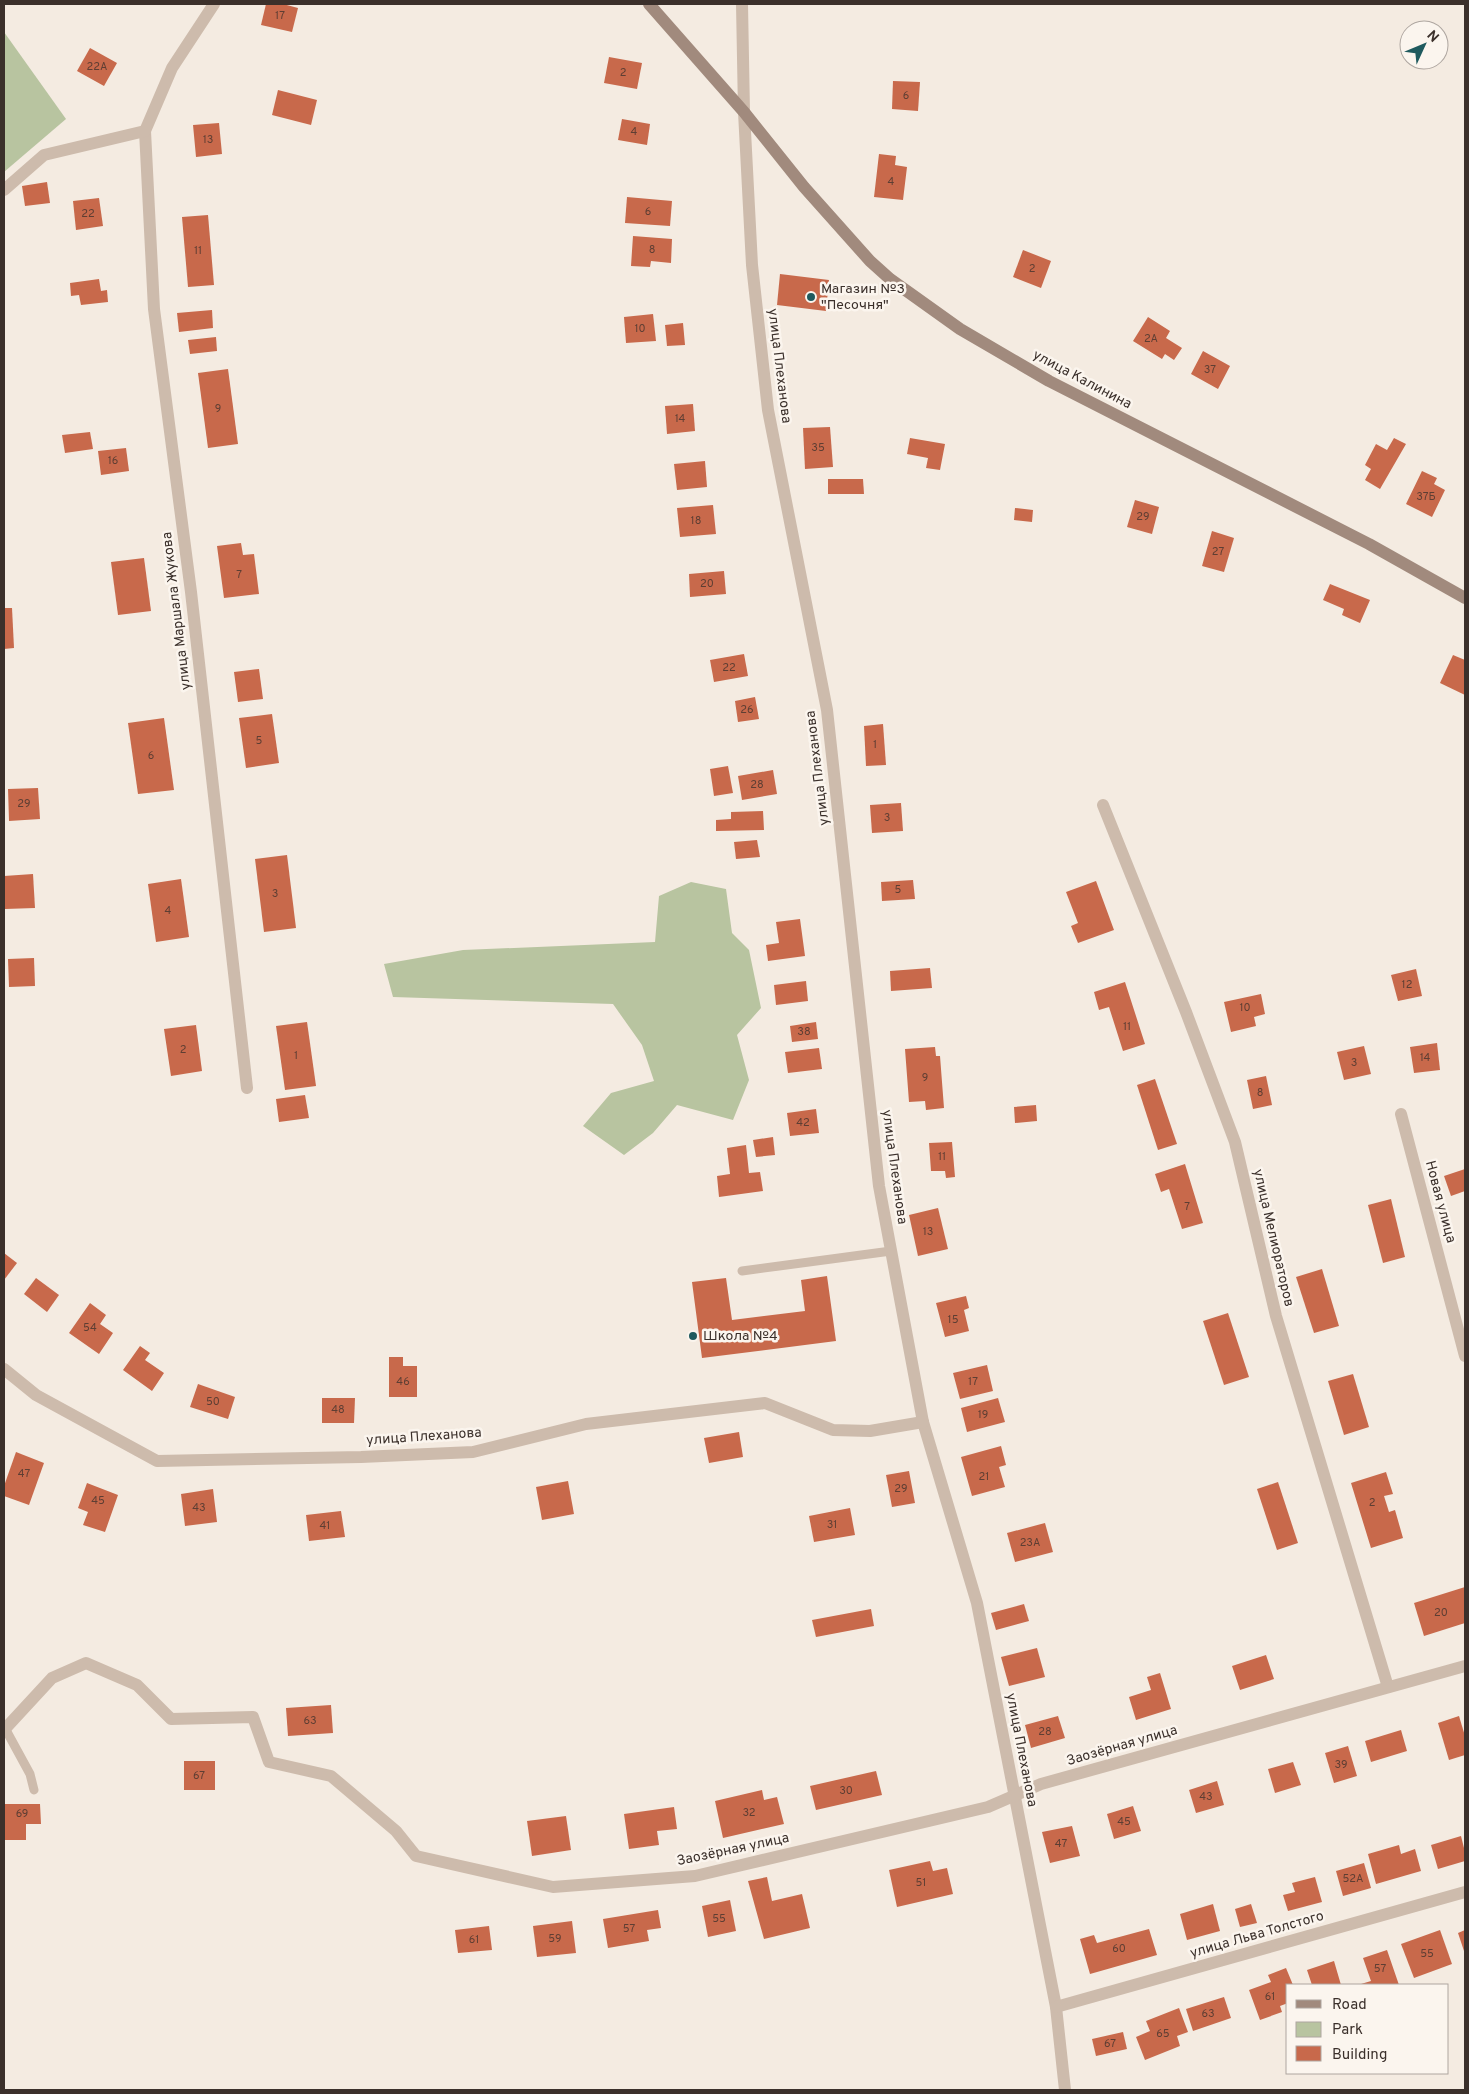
<svg xmlns="http://www.w3.org/2000/svg" width="1469" height="2094" viewBox="0 0 1469 2094" font-family="Overpass,sans-serif">
	<style>
		.green { fill: #b8c4a0 }
		.building { fill: #c8694b }
		.lines { fill: none; stroke-linecap: round; stroke-linejoin: round }
		.service { stroke: #cdbbac; stroke-width: 9 }
		.minor { stroke: #cdbbac; stroke-width: 12 }
		.tertiary { stroke: #cdbbac; stroke-width: 12 }
		.secondary { stroke: #a18a7d; stroke-width: 12 }
		.poi-dot { fill: #1f5a5e; stroke: #fbf5ee; stroke-width: 2 }
		.labels { text-anchor: middle; dominant-baseline: central; stroke-width: 5; stroke-linejoin: round; paint-order: stroke }
		.number-label { font-size: 11px; fill: #5e3e33 }
		.poi-label { font-size: 14px; fill: #3b302b; stroke: #fbf5ee; text-anchor: start }
		.street-label { font-size: 14px; fill: #3b302b; stroke: #fbf5ee }
	</style>
	<rect width="100%" height="100%" fill="#f4ebe1"/>
	<g class="green">
		<path d="M4 32 66 119 4 172Z"/>
		<path d="M691 882 726 889 732 933 749 950 761 1008 737 1035 749 1080 733 1120 677 1105 653 1133 624 1155 583 1126 611 1093 654 1081 642 1045 613 1004 393 997 384 964 463 950 655 942 659 896Z"/>
	</g>
	<g class="building">
		<path d="M266 4H283L298 8 292 32 261 25Z"/>
		<path d="M90 48 117 63 104 86 77 71Z"/>
		<path d="M609 57 642 63 637 89 604 83Z"/>
		<path d="M893 81 920 82 918 111 892 109Z"/>
		<path d="M278 90 317 100 311 125 272 115Z"/>
		<path d="M622 119 650 124 647 145 618 140Z"/>
		<path d="M219 123 222 154 196 157 193 125Z"/>
		<path d="M879 154 896 156 895 165 907 167 903 200 874 197Z"/>
		<path d="M47 182 50 203 25 206 22 186Z"/>
		<path d="M627 197 672 201 670 226 625 223Z"/>
		<path d="M99 198 103 226 76 230 73 201Z"/>
		<path d="M208 215 214 285 188 287 182 217Z"/>
		<path d="M633 236 672 239 671 263 651 261 650 267 631 266Z"/>
		<path d="M1023 250 1051 261 1041 288 1013 277Z"/>
		<path d="M780 274 829 280 826 311 777 305Z"/>
		<path d="M99 279 101 291 107 290 108 302 81 305 79 295 71 296 70 283Z"/>
		<path d="M212 310 213 328 179 332 177 313Z"/>
		<path d="M653 314 656 341 626 343 624 317Z"/>
		<path d="M1148 317 1170 331 1166 338 1182 348 1174 360 1165 354 1162 359 1133 341Z"/>
		<path d="M683 323 685 345 667 346 665 325Z"/>
		<path d="M216 337 217 351 190 354 188 340Z"/>
		<path d="M1203 351 1230 366 1218 389 1191 374Z"/>
		<path d="M228 369 238 444 208 448 198 373Z"/>
		<path d="M693 404 695 431 667 434 665 406Z"/>
		<path d="M830 427 833 467 805 469 803 428Z"/>
		<path d="M90 432 93 449 65 453 62 435Z"/>
		<path d="M910 438 945 444 940 470 926 468 928 458 907 454Z"/>
		<path d="M1394 438 1406 444 1380 489 1365 480 1371 469 1365 465 1376 444 1387 450Z"/>
		<path d="M126 448 129 471 101 475 98 451Z"/>
		<path d="M705 461 707 487 677 490 674 464Z"/>
		<path d="M1422 471 1437 478 1434 484 1445 490 1432 517 1406 504Z"/>
		<path d="M828 479H863L864 494H828Z"/>
		<path d="M1135 500 1159 507 1152 534 1127 527Z"/>
		<path d="M713 505 716 534 680 537 677 508Z"/>
		<path d="M1015 508 1033 510 1032 522 1014 520Z"/>
		<path d="M1212 531 1234 538 1224 572 1202 566Z"/>
		<path d="M241 543 243 555 254 554 259 594 224 598 217 546Z"/>
		<path d="M144 558 151 611 118 615 111 562Z"/>
		<path d="M724 571 726 594 690 597 689 574Z"/>
		<path d="M1330 584 1370 600 1360 623 1342 615 1344 609 1323 600Z"/>
		<path d="M4 608H12L14 648 4 649Z"/>
		<path d="M744 654 748 676 714 682 710 660Z"/>
		<path d="M1453 655 1465 660V695L1440 683Z"/>
		<path d="M259 669 263 699 238 702 234 672Z"/>
		<path d="M755 697 759 719 738 722 735 701Z"/>
		<path d="M272 714 279 763 246 768 239 718Z"/>
		<path d="M164 718 174 790 138 794 128 723Z"/>
		<path d="M883 724 886 765 866 766 864 726Z"/>
		<path d="M728 766 733 793 714 796 710 769Z"/>
		<path d="M773 770 777 794 742 800 738 776Z"/>
		<path d="M38 788 40 819 9 821 8 789Z"/>
		<path d="M901 803 903 831 872 833 870 805Z"/>
		<path d="M763 811 764 830 716 831V820L731 819V812Z"/>
		<path d="M757 840 760 857 736 859 734 842Z"/>
		<path d="M287 855 296 928 264 932 255 859Z"/>
		<path d="M33 874 35 908 5 909 4 876Z"/>
		<path d="M181 879 189 937 156 942 148 884Z"/>
		<path d="M913 880 915 899 882 901 881 882Z"/>
		<path d="M1096 881 1114 930 1078 943 1071 926 1078 923 1066 892Z"/>
		<path d="M800 919 805 956 768 961 766 945 779 943 776 922Z"/>
		<path d="M34 958 35 986 9 987 8 959Z"/>
		<path d="M930 968 932 988 891 991 890 971Z"/>
		<path d="M1416 969 1422 996 1398 1001 1391 975Z"/>
		<path d="M806 981 808 1001 776 1005 774 985Z"/>
		<path d="M1125 982 1145 1044 1123 1051 1109 1007 1099 1010 1094 992Z"/>
		<path d="M1261 994 1265 1014 1254 1017 1256 1026 1231 1032 1224 1002Z"/>
		<path d="M307 1022 316 1086 285 1090 276 1026Z"/>
		<path d="M816 1022 818 1039 792 1042 790 1026Z"/>
		<path d="M196 1025 202 1071 171 1076 164 1029Z"/>
		<path d="M1437 1043 1440 1070 1414 1073 1410 1047Z"/>
		<path d="M1364 1046 1371 1074 1344 1080 1337 1052Z"/>
		<path d="M935 1047 936 1056H940L944 1108 926 1110 925 1101 909 1102 905 1049Z"/>
		<path d="M819 1048 822 1069 788 1073 785 1052Z"/>
		<path d="M1266 1076 1272 1105 1253 1109 1247 1080Z"/>
		<path d="M1155 1079 1177 1144 1158 1150 1137 1085Z"/>
		<path d="M305 1095 309 1118 279 1122 276 1099Z"/>
		<path d="M1036 1105 1037 1121 1015 1123 1014 1107Z"/>
		<path d="M816 1109 819 1133 790 1136 787 1113Z"/>
		<path d="M773 1137 775 1155 756 1157 753 1140Z"/>
		<path d="M952 1142 955 1177 946 1178 945 1171H931L929 1143Z"/>
		<path d="M746 1145 749 1173 760 1172 763 1191 719 1197 717 1176 730 1174 727 1148Z"/>
		<path d="M1185 1164 1203 1223 1182 1229 1169 1189 1161 1192 1155 1174Z"/>
		<path d="M1465 1169V1191L1451 1196 1444 1176Z"/>
		<path d="M1391 1199 1405 1257 1383 1263 1368 1205Z"/>
		<path d="M938 1208 948 1249 918 1256 909 1215Z"/>
		<path d="M4 1253 17 1263 4 1280Z"/>
		<path d="M1322 1269 1339 1326 1314 1333 1296 1277Z"/>
		<path d="M827 1276 836 1341 702 1358 692 1282 726 1278 732 1320 805 1311 801 1280Z"/>
		<path d="M36 1278 59 1295 47 1312 24 1294Z"/>
		<path d="M966 1296 969 1308 964 1310 969 1331 945 1337 936 1303Z"/>
		<path d="M90 1303 106 1315 100 1324 113 1333 99 1354 69 1333Z"/>
		<path d="M1228 1313 1249 1377 1224 1385 1203 1321Z"/>
		<path d="M140 1346 150 1353 145 1360 164 1373 152 1391 123 1370Z"/>
		<path d="M389 1357H403V1366H417V1397H389Z"/>
		<path d="M987 1365 993 1391 960 1399 953 1373Z"/>
		<path d="M1353 1374 1369 1427 1344 1435 1328 1381Z"/>
		<path d="M198 1384 235 1397 228 1419 190 1407Z"/>
		<path d="M322 1398H355L354 1423H322Z"/>
		<path d="M998 1398 1005 1422 967 1432 961 1408Z"/>
		<path d="M739 1432 743 1457 709 1463 704 1438Z"/>
		<path d="M1001 1446 1006 1465 999 1467 1005 1487 972 1496 961 1457Z"/>
		<path d="M16 1452 44 1463 29 1505 4 1496V1486Z"/>
		<path d="M909 1471 915 1503 892 1507 886 1475Z"/>
		<path d="M1386 1472 1393 1494 1384 1496 1389 1512 1395 1510 1403 1538 1371 1548 1351 1483Z"/>
		<path d="M568 1481 574 1514 542 1520 536 1487Z"/>
		<path d="M1278 1482 1298 1543 1277 1550 1257 1489Z"/>
		<path d="M87 1483 118 1495 105 1532 83 1525 88 1512 78 1508Z"/>
		<path d="M213 1489 217 1522 185 1526 181 1494Z"/>
		<path d="M850 1508 855 1535 814 1542 809 1516Z"/>
		<path d="M341 1511 345 1537 309 1541 306 1515Z"/>
		<path d="M1045 1523 1053 1552 1015 1562 1007 1533Z"/>
		<path d="M1465 1587V1623L1424 1636 1414 1603Z"/>
		<path d="M1024 1604 1029 1621 996 1630 991 1613Z"/>
		<path d="M871 1609 874 1626 816 1637 812 1620Z"/>
		<path d="M1037 1648 1045 1677 1009 1686 1001 1657Z"/>
		<path d="M1266 1655 1274 1679 1240 1690 1232 1666Z"/>
		<path d="M1160 1673 1171 1709 1136 1720 1129 1697 1151 1690 1147 1677Z"/>
		<path d="M331 1705 333 1733 288 1736 286 1708Z"/>
		<path d="M1058 1716 1065 1738 1031 1748 1025 1725Z"/>
		<path d="M1459 1716 1465 1736V1755L1449 1760 1438 1723Z"/>
		<path d="M1401 1730 1407 1751 1371 1762 1365 1741Z"/>
		<path d="M1348 1746 1357 1776 1334 1783 1325 1753Z"/>
		<rect x="184" y="1761" width="31" height="29"/>
		<path d="M1293 1762 1301 1785 1275 1793 1268 1769Z"/>
		<path d="M876 1771 882 1795 816 1810 810 1786Z"/>
		<path d="M1217 1781 1224 1805 1196 1813 1189 1790Z"/>
		<path d="M762 1790 764 1800 777 1797 784 1824 723 1838 715 1801Z"/>
		<path d="M4 1804H40L41 1824H26V1840H4Z"/>
		<path d="M1133 1806 1141 1831 1114 1839 1107 1814Z"/>
		<path d="M674 1807 677 1829 657 1831 659 1845 629 1849 624 1814Z"/>
		<path d="M566 1816 571 1850 532 1856 527 1821Z"/>
		<path d="M1072 1826 1080 1856 1050 1863 1042 1832Z"/>
		<path d="M1461 1836 1465 1852V1861L1438 1869 1431 1845Z"/>
		<path d="M1399 1845 1401 1854 1415 1849 1421 1871 1376 1884 1368 1854Z"/>
		<path d="M930 1861 933 1871 947 1868 953 1894 897 1907 889 1870Z"/>
		<path d="M1364 1863 1371 1888 1343 1896 1336 1871Z"/>
		<path d="M767 1877 772 1901 802 1894 810 1928 764 1939 748 1881Z"/>
		<path d="M1315 1877 1322 1902 1288 1911 1283 1895 1295 1892 1292 1883Z"/>
		<path d="M730 1900 736 1931 708 1937 702 1906Z"/>
		<path d="M1213 1904 1220 1931 1187 1940 1180 1914Z"/>
		<path d="M1251 1904 1257 1923 1240 1927 1235 1909Z"/>
		<path d="M658 1910 661 1928 647 1930 649 1941 608 1948 603 1919Z"/>
		<path d="M572 1921 576 1953 537 1957 533 1926Z"/>
		<path d="M489 1926 492 1950 458 1953 455 1930Z"/>
		<path d="M1149 1929 1157 1955 1090 1974 1080 1939 1094 1935 1097 1943Z"/>
		<path d="M1440 1930 1452 1964 1414 1978 1401 1944Z"/>
		<path d="M1465 1930V1954L1458 1933Z"/>
		<path d="M1387 1950 1399 1985H1362L1361 1984 1371 1981 1363 1958Z"/>
		<path d="M1334 1961 1341 1985H1312L1307 1970Z"/>
		<path d="M1286 1968 1293 1985H1288V2003L1280 2006 1282 2012 1260 2020 1249 1990 1271 1982 1268 1975Z"/>
		<path d="M1224 1997 1231 2018 1193 2031 1186 2009Z"/>
		<path d="M1179 2008 1188 2032 1177 2036 1180 2046 1145 2060 1136 2037 1150 2031 1146 2021Z"/>
		<path d="M1123 2032 1127 2049 1096 2056 1092 2039Z"/>
	</g>
	<g class="lines">
		<g class="service">
			<path d="M742 1271 891 1251"/>
			<path d="M6 1730 30 1774 34 1790"/>
		</g>
		<g class="minor">
			<path d="M744 112 752 265 768 410 827 710 879 1186 923 1422 977 1603 1056 2007 1065 2090"/>
			<path d="M145 131 154 309 191 592 247 1088"/>
			<path d="M4 190 44 155 145 131 172 68 214 4"/>
			<path d="M1103 805 1186 1012 1235 1142 1276 1316 1388 1687"/>
			<path d="M1401 1114 1465 1356"/>
			<path d="M4 1369 36 1395 157 1461 361 1457 473 1452 586 1424 765 1403 833 1430 870 1431 923 1422"/>
			<path d="M4 1730 52 1678 86 1663 137 1685 171 1719 253 1717 269 1762 331 1776 396 1831 416 1856 553 1887 695 1876 988 1807 1041 1784 1465 1666"/>
			<path d="M1056 2007 1465 1892"/>
		</g>
		<path class="tertiary" d="M742 4 744 112"/>
		<path class="secondary" d="M649 4 744 112 804 187 870 261 890 279 960 329 1049 381 1369 544 1465 598"/>
	</g>
	<g class="poi-dot">
		<circle cx="811" cy="297" r="5"/>
		<circle cx="693" cy="1336" r="5"/>
	</g>
	<g class="labels">
		<g class="number-label">
			<text x="280" y="16">17</text>
			<text x="97" y="67">22А</text>
			<text x="623" y="73">2</text>
			<text x="906" y="96">6</text>
			<text x="634" y="132">4</text>
			<text x="208" y="140">13</text>
			<text x="891" y="182">4</text>
			<text x="648" y="212">6</text>
			<text x="88" y="214">22</text>
			<text x="652" y="250">8</text>
			<text x="198" y="251">11</text>
			<text x="1032" y="269">2</text>
			<text x="640" y="329">10</text>
			<text x="1151" y="339">2А</text>
			<text x="1210" y="370">37</text>
			<text x="218" y="409">9</text>
			<text x="680" y="419">14</text>
			<text x="818" y="448">35</text>
			<text x="113" y="461">16</text>
			<text x="1426" y="497">37Б</text>
			<text x="1143" y="517">29</text>
			<text x="696" y="521">18</text>
			<text x="1218" y="552">27</text>
			<text x="239" y="575">7</text>
			<text x="707" y="584">20</text>
			<text x="729" y="668">22</text>
			<text x="747" y="710">26</text>
			<text x="259" y="741">5</text>
			<text x="875" y="745">1</text>
			<text x="151" y="756">6</text>
			<text x="757" y="785">28</text>
			<text x="24" y="804">29</text>
			<text x="887" y="818">3</text>
			<text x="898" y="890">5</text>
			<text x="275" y="894">3</text>
			<text x="168" y="911">4</text>
			<text x="1407" y="985">12</text>
			<text x="1245" y="1008">10</text>
			<text x="1127" y="1027">11</text>
			<text x="804" y="1032">38</text>
			<text x="183" y="1050">2</text>
			<text x="296" y="1056">1</text>
			<text x="1425" y="1058">14</text>
			<text x="1354" y="1063">3</text>
			<text x="925" y="1078">9</text>
			<text x="1260" y="1093">8</text>
			<text x="803" y="1123">42</text>
			<text x="942" y="1157">11</text>
			<text x="1187" y="1207">7</text>
			<text x="928" y="1232">13</text>
			<text x="953" y="1320">15</text>
			<text x="90" y="1328">54</text>
			<text x="403" y="1382">46</text>
			<text x="973" y="1382">17</text>
			<text x="213" y="1402">50</text>
			<text x="338" y="1410">48</text>
			<text x="983" y="1415">19</text>
			<text x="24" y="1474">47</text>
			<text x="984" y="1477">21</text>
			<text x="901" y="1489">29</text>
			<text x="98" y="1501">45</text>
			<text x="1372" y="1503">2</text>
			<text x="199" y="1508">43</text>
			<text x="832" y="1525">31</text>
			<text x="325" y="1526">41</text>
			<text x="1030" y="1543">23А</text>
			<text x="1441" y="1613">20</text>
			<text x="310" y="1721">63</text>
			<text x="1045" y="1732">28</text>
			<text x="1341" y="1765">39</text>
			<text x="199" y="1776">67</text>
			<text x="846" y="1791">30</text>
			<text x="1206" y="1797">43</text>
			<text x="749" y="1813">32</text>
			<text x="22" y="1814">69</text>
			<text x="1124" y="1822">45</text>
			<text x="1061" y="1844">47</text>
			<text x="1353" y="1879">52А</text>
			<text x="921" y="1883">51</text>
			<text x="719" y="1919">55</text>
			<text x="629" y="1929">57</text>
			<text x="555" y="1939">59</text>
			<text x="474" y="1940">61</text>
			<text x="1119" y="1949">60</text>
			<text x="1427" y="1954">55</text>
			<text x="1380" y="1969">57</text>
			<text x="1270" y="1997">61</text>
			<text x="1208" y="2014">63</text>
			<text x="1163" y="2034">65</text>
			<text x="1110" y="2044">67</text>
		</g>
		<g class="poi-label">
			<text x="821" y="289">Магазин №3<tspan x="821" dy="16">"Песочня"</tspan></text>
			<text x="703" y="1336">Школа №4</text>
		</g>
		<g class="street-label">
			<text transform="translate(779 366) rotate(83)">улица Плеханова</text>
			<text transform="translate(1082 380) rotate(28)">улица Калинина</text>
			<text transform="translate(177 611) rotate(-97)">улица Маршала Жукова</text>
			<text transform="translate(818 768) rotate(-97)">улица Плеханова</text>
			<text transform="translate(894 1167) rotate(82)">улица Плеханова</text>
			<text transform="translate(1440 1202) rotate(75)">Новая улица</text>
			<text transform="translate(1273 1238) rotate(77)">улица Мелиораторов</text>
			<text transform="translate(424 1437) rotate(-4)">улица Плеханова</text>
			<text transform="translate(1122 1746) rotate(-16)">Заозёрная улица</text>
			<text transform="translate(1021 1750) rotate(79)">улица Плеханова</text>
			<text transform="translate(733 1850) rotate(-12)">Заозёрная улица</text>
			<text transform="translate(1257 1935) rotate(-16)">улица Льва Толстого</text>
		</g>
	</g>
	<rect width="1469" height="2094" fill="none" stroke="#3b302b" stroke-width="10"/>
	<rect x="1286" y="1984" width="162" height="90" fill="#fbf5ee" stroke="#aea6a0"/>
	<rect x="1296" y="2000" width="25" height="8" fill="#a18a7d" stroke="#aea6a0"/>
	<text x="1332" y="2009" font-size="15" fill="#3b302b">Road</text>
	<rect x="1296" y="2022" width="25" height="15" fill="#b8c4a0" stroke="#aea6a0"/>
	<text x="1332" y="2034" font-size="15" fill="#3b302b">Park</text>
	<rect x="1296" y="2046" width="25" height="15" fill="#c8694b" stroke="#aea6a0"/>
	<text x="1332" y="2059" font-size="15" fill="#3b302b">Building</text>
	<g transform="translate(1424 45) rotate(46)"><circle r="24" fill="#fbf5ee" stroke="#aea6a0"/>
	<path d="M0-4L9 19L0 12L-9 19Z" fill="#1f5a5e"/>
	<text y="-8" font-size="14" font-weight="bold" text-anchor="middle" fill="#3b302b">N</text>
	</g>
</svg>
